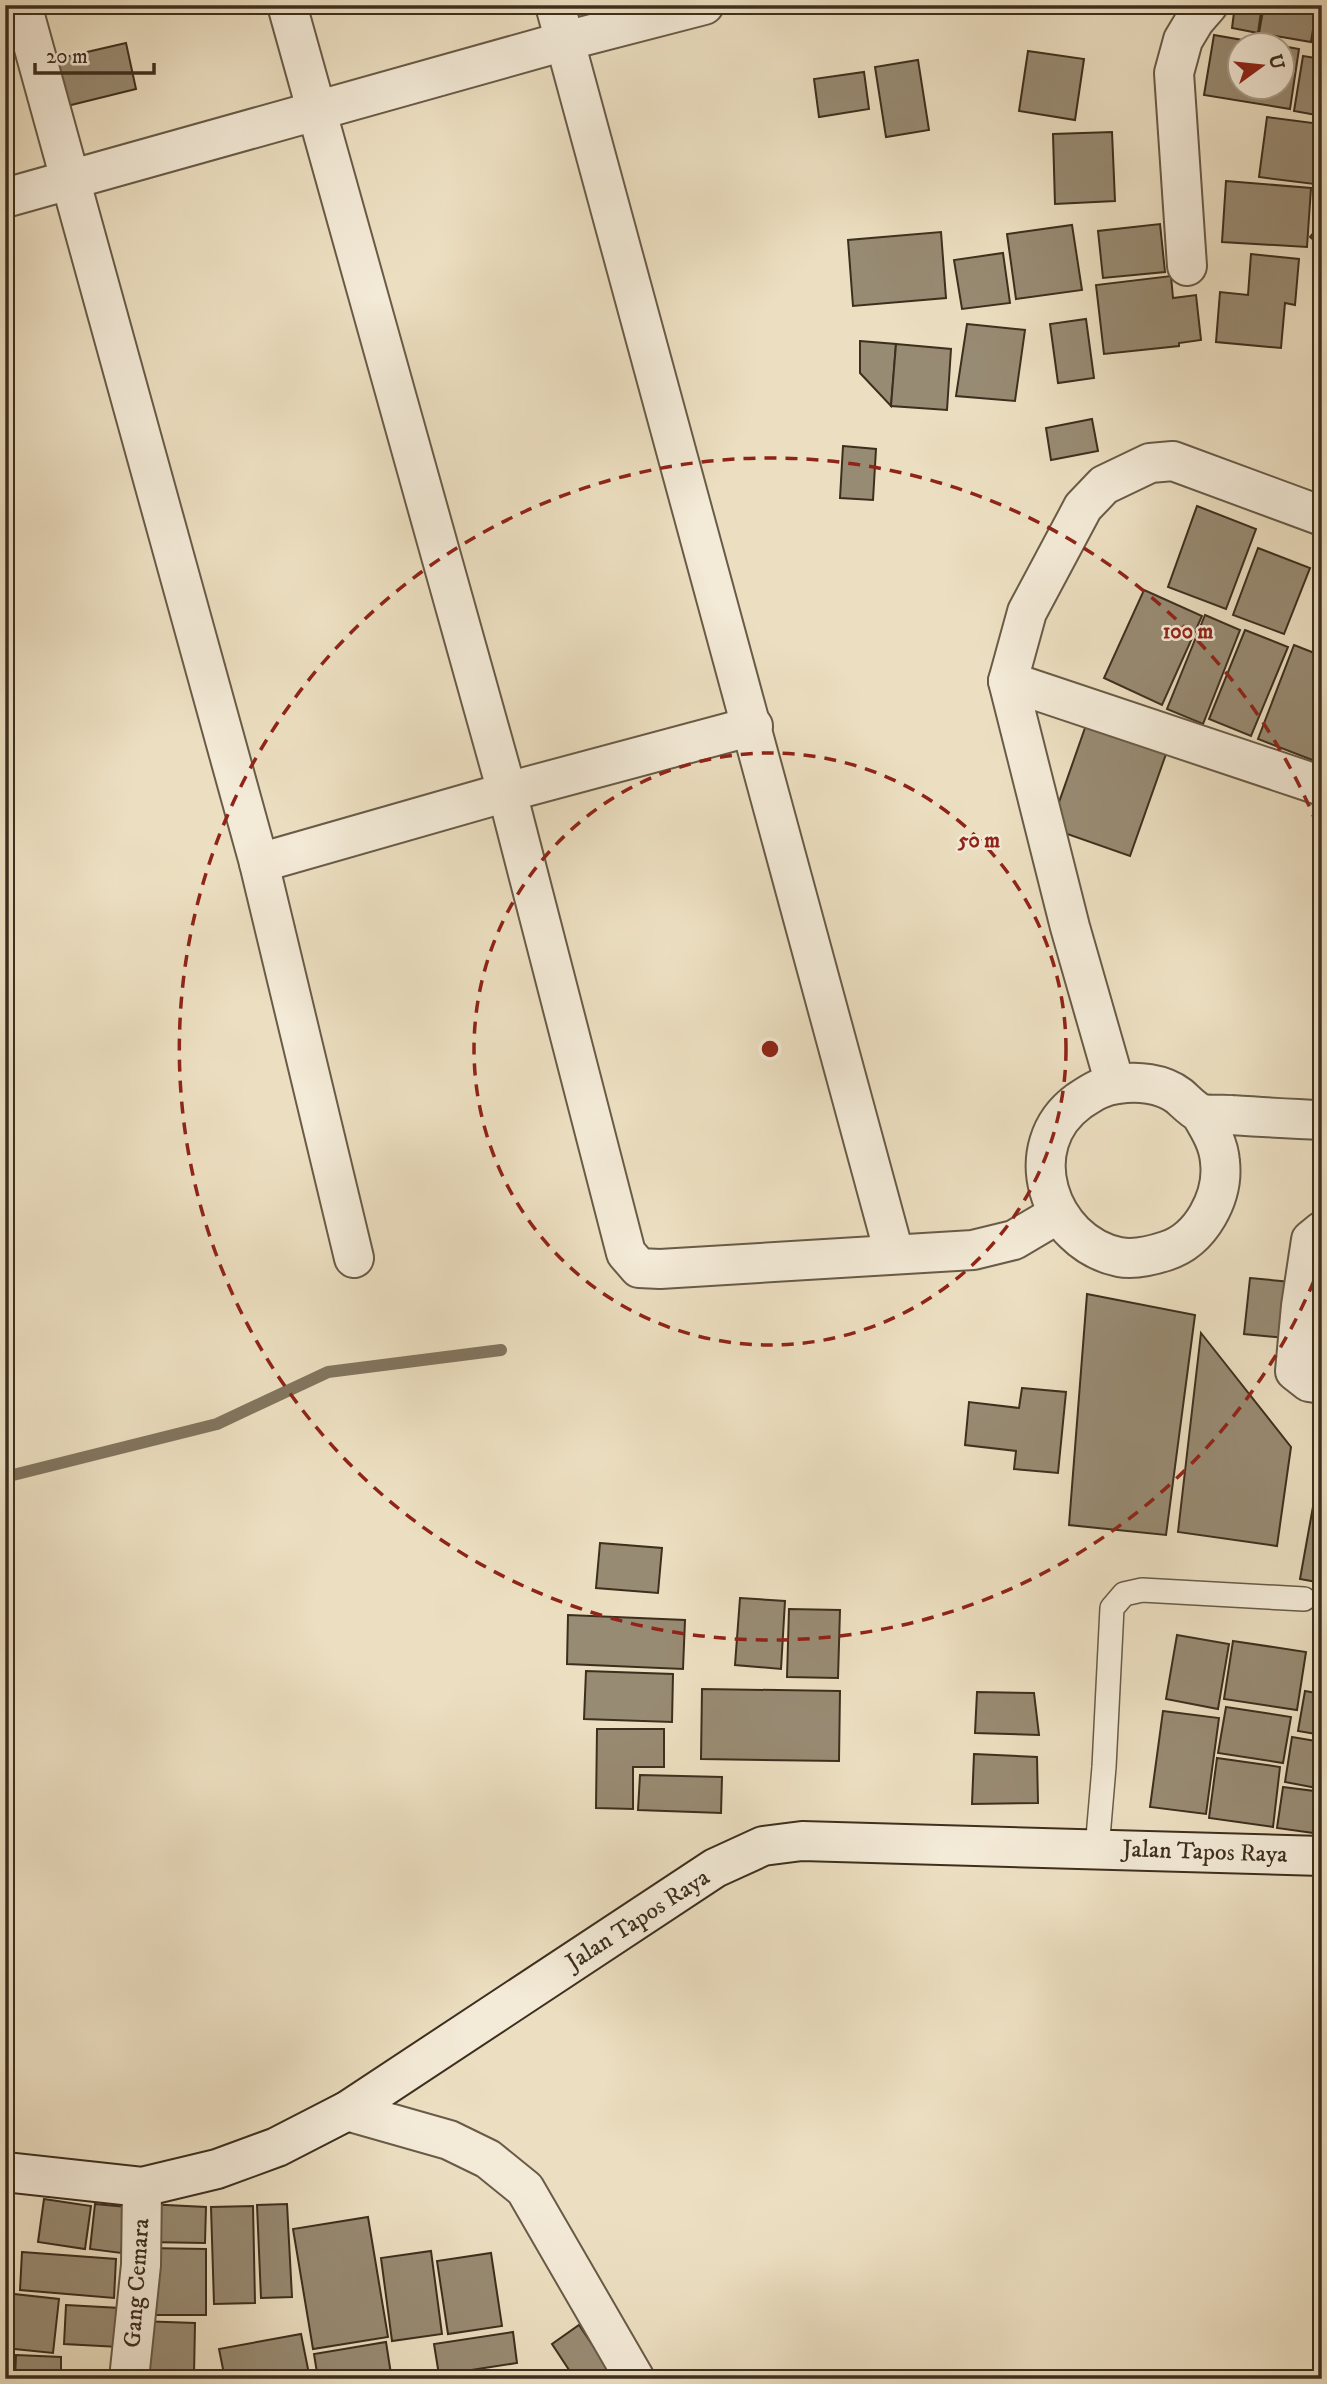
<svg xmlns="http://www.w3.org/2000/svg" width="1327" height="2384" viewBox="0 0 1327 2384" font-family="'IM FELL DW Pica',serif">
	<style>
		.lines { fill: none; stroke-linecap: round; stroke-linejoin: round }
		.stream { stroke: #82755f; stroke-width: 12 }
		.building { fill: #988b73; stroke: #3d2f1e; stroke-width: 2 }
		.service-casing { stroke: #695b47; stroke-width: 26 }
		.minor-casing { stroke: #695b47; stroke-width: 42 }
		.secondary-casing { stroke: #3d2f1e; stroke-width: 42 }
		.service { stroke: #f3ead7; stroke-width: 23 }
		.minor { stroke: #f3ead7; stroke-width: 38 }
		.secondary { stroke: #f3ead7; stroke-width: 38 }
		.ring { fill: none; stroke: #8f2418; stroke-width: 3.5; stroke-dasharray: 12 9 }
		.labels { text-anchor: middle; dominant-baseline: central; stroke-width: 5; stroke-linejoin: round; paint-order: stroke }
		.street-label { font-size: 24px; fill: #3d2f1e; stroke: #f3ead7 }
		.centre { fill: #8f2418; stroke: #f3ead7; stroke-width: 3.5 }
		.ring-label { font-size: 21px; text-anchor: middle; font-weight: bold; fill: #8f2418; stroke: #f3ead7; stroke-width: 5; stroke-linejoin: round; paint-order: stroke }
	</style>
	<rect width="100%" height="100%" fill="#ecdfc1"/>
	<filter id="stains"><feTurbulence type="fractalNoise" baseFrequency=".00286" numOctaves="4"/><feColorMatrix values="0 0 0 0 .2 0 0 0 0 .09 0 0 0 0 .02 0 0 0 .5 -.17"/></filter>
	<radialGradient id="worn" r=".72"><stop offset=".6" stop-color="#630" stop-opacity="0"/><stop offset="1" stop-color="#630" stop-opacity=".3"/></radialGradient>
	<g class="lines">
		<path class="stream" d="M5 1477 217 1424 328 1372 501 1350"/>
	</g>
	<g class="building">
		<path d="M1235 5H1262L1258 33 1232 28Z"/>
		<path d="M1264 5H1317L1311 42 1259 33Z"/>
		<path d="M1214 35 1277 46H1240V88H1282V46L1299 49 1290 109 1204 95Z"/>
		<path d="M126 43 136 89 63 107 52 60Z"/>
		<path d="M1028 51 1084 59 1075 120 1019 111Z"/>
		<path d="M1303 56 1322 59V116L1294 111Z"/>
		<path d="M918 60 929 130 886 137 875 67Z"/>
		<path d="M864 72 869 109 819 117 814 79Z"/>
		<path d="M1267 117 1321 124 1314 184 1259 177Z"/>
		<path d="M1112 132 1115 201 1055 204 1053 134Z"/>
		<path d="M1226 181 1311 188 1307 247 1222 242Z"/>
		<path d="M1322 223V247L1310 237Z"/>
		<path d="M1160 224 1165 272 1103 278 1098 231Z"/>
		<path d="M1072 225 1082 290 1016 299 1007 234Z"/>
		<path d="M941 232 946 298 853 306 848 240Z"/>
		<path d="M1003 253 1010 303 962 309 954 260Z"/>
		<path d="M1251 254 1299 259 1295 305 1285 303 1281 348 1216 342 1220 292 1248 295Z"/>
		<path d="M1171 276 1173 298 1196 295 1201 340 1179 343V346L1104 354 1096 285Z"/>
		<path d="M1086 319 1094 378 1058 383 1050 324Z"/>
		<path d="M967 324 1025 330 1015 401 956 396Z"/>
		<path d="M860 341 896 344 891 406 860 373Z"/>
		<path d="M896 344 951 349 947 410 891 406Z"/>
		<path d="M1092 419 1098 451 1051 460 1046 428Z"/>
		<path d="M843 446 876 449 873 500 840 498Z"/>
		<path d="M1197 506 1256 529 1226 609 1168 587Z"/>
		<path d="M1258 548 1310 568 1284 634 1233 615Z"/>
		<path d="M1144 590 1202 616 1162 705 1104 678Z"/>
		<path d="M1205 615 1240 630 1203 724 1167 709Z"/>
		<path d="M1245 630 1288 647 1251 736 1209 719Z"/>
		<path d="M1294 645 1322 656 1320 763 1258 739Z"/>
		<path d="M1086 725 1166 754 1130 856 1050 828Z"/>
		<path d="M1250 1278 1302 1283 1296 1339 1244 1334Z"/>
		<path d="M1087 1294 1195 1315 1166 1535 1069 1525Z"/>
		<path d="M1201 1333 1291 1447 1277 1546 1178 1532Z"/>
		<path d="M1022 1388 1066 1392 1058 1473 1014 1469 1016 1451 965 1445 969 1402 1019 1408Z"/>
		<path d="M1314 1501 1322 1502V1583L1300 1579Z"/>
		<path d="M600 1543 662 1548 658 1593 596 1588Z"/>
		<path d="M740 1598 785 1601 781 1669 735 1665Z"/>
		<path d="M789 1609 840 1610 838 1678 787 1677Z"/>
		<path d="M568 1615 685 1620 683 1669 567 1664Z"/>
		<path d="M1177 1635 1229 1644 1218 1709 1166 1699Z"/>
		<path d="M1233 1641 1306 1652 1297 1710 1224 1699Z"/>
		<path d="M586 1671 673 1674 672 1722 584 1719Z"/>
		<path d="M702 1689 840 1691 839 1761 701 1759Z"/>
		<path d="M1305 1691 1322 1694V1735L1298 1731Z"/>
		<path d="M977 1692 1034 1693 1039 1735 975 1733Z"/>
		<path d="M1226 1707 1291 1717 1283 1763 1218 1753Z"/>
		<path d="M1163 1711 1219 1718 1206 1814 1150 1807Z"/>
		<path d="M597 1729H664V1767H633V1809L596 1808Z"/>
		<path d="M1292 1737 1322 1742V1789L1285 1782Z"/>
		<path d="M974 1754 1037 1757 1038 1803 972 1804Z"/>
		<path d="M1217 1758 1280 1767 1273 1827 1209 1818Z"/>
		<path d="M640 1775 722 1777 721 1813 638 1810Z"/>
		<path d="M1283 1787 1322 1792 1321 1834 1277 1828Z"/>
		<path d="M44 2199 91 2206 85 2249 38 2242Z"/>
		<path d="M95 2204 127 2207 121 2253 90 2249Z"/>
		<path d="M146 2204 206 2207 205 2243 145 2242Z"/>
		<path d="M287 2204 292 2297 261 2298 257 2205Z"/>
		<path d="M253 2206 255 2303 214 2304 211 2207Z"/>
		<path d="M368 2217 388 2337 313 2349 293 2229Z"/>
		<path d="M147 2248 206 2249V2315H147Z"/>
		<path d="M431 2251 442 2334 392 2341 381 2258Z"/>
		<path d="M22 2252 116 2259 114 2298 20 2290Z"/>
		<path d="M491 2253 502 2326 448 2334 437 2261Z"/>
		<path d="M5 2293 59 2299 53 2353 5 2348Z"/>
		<path d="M66 2305 120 2308 119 2347 64 2344Z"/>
		<path d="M138 2321 195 2323 194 2376 137 2375Z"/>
		<path d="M579 2325 614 2377 611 2379H575L552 2344Z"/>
		<path d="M513 2332 517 2363 439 2375 434 2344Z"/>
		<path d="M301 2334 310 2379H225L219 2349Z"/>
		<path d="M386 2342 391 2374 361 2379H318L314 2354Z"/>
		<path d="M5 2352H8L9 2379H5Z"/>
		<path d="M16 2355 61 2357V2379H15Z"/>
		<path d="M507 2373 508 2379H468Z"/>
	</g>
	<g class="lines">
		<defs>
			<path id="service" d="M1097 1849 1104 1767 1112 1608 1124 1594 1142 1590 1304 1599"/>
			<g id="minor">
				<path d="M22 5 259 863 354 1258"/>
				<path d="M287 5 507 792 626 1253 639 1268 660 1269 973 1250 1014 1240 1058 1214"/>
				<path d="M555 5 894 1253"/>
				<path d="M5 198 565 41 704 5"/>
				<path d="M1187 266 1174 73 1183 40 1195 20 1208 5"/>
				<path d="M1008 681 1322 786"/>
				<path d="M259 863 507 792 753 726"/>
				<path d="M1115 1084 1070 927 1008 681 1027 612 1083 507 1104 485 1150 463 1173 461 1322 516"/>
				<path d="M1200 1113C1209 1128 1219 1144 1220 1162 1224 1197 1201 1240 1166 1251 1151 1256 1135 1260 1119 1257 1048 1242 1017 1146 1079 1101 1091 1093 1103 1085 1118 1084 1137 1081 1162 1083 1179 1096 1185 1101 1192 1109 1200 1113 1208 1116 1222 1114 1231 1115 1261 1117 1292 1119 1322 1120"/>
				<path d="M1322 1231 1311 1240 1301 1306 1295 1371 1309 1382 1322 1384"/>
				<path d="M347 2111 449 2140 488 2159 525 2189 635 2379"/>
				<path d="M129 2379 141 2265 142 2187"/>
			</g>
			<path id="secondary" d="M5 2172 142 2187 217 2169 277 2147 347 2111 715 1868 763 1846 802 1841 1322 1856"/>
		</defs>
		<use href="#service" class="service-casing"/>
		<use href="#minor" class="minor-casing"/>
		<use href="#secondary" class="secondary-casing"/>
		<use href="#service" class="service"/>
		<use href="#minor" class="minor"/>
		<use href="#secondary" class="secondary"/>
	</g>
	<g class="ring">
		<circle cx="770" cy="1049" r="296"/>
		<path d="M1322 1261A591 591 0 1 1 1322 837"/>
	</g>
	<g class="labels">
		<g class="street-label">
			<text transform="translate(1205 1852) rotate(2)">Jalan Tapos Raya</text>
			<text transform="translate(638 1920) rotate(-33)">Jalan Tapos Raya</text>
			<text transform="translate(137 2283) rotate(-86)">Gang Cemara</text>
		</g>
	</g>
	<circle cx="770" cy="1049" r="10" class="centre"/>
	<g class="ring-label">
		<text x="1188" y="638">100 m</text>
		<text x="979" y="847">50 m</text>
	</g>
	<rect width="1327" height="2384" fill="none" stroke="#ecdfc1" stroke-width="28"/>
	<rect x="7" y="7" width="1313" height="2370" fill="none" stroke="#3d2f1e" stroke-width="3.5"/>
	<rect x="14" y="14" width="1299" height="2356" fill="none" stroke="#3d2f1e" stroke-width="2"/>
	<g transform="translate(1261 66) rotate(75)"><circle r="33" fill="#f3ead7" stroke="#aa9f8d" stroke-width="2"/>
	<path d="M0-5L12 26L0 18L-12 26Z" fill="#8f2418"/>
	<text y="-10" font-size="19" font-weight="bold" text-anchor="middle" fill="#3d2f1e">U</text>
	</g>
	<path d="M35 63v10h119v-10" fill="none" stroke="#3d2f1e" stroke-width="3.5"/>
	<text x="46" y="63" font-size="21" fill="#3d2f1e" stroke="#f3ead7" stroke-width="5" paint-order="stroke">20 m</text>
	<rect width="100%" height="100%" filter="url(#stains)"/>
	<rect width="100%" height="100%" fill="url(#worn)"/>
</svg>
